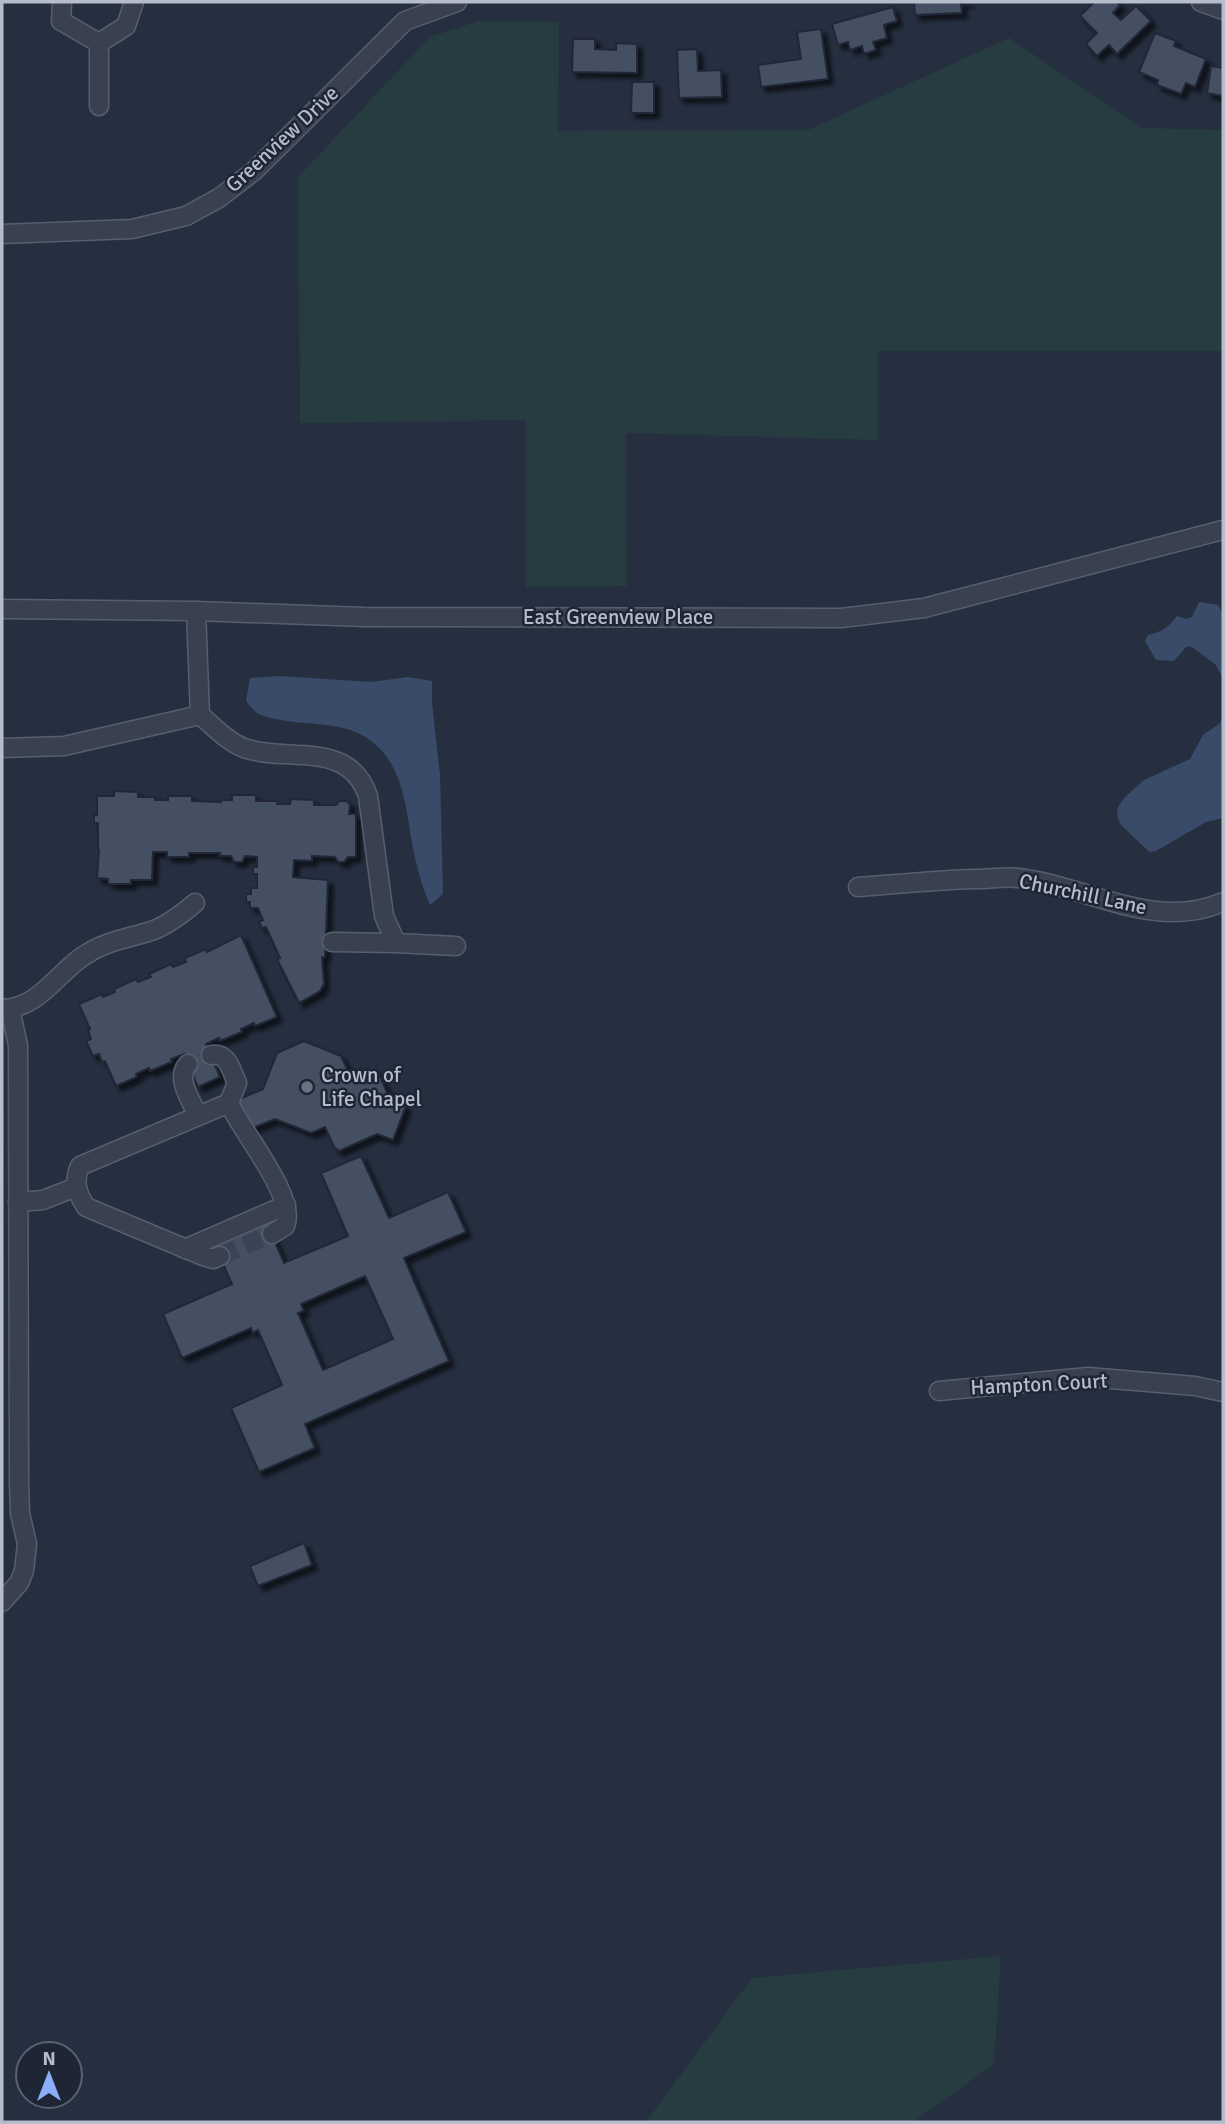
<svg xmlns="http://www.w3.org/2000/svg" width="1225" height="2124" viewBox="0 0 1225 2124" font-family="Signika,sans-serif">
	<style>
		.green { fill: #273c41 }
		.water { fill: #3a4b69 }
		.building { fill: #444f62; stroke: #202837; stroke-width: 2; fill-rule: evenodd; filter: url(#shadow) }
		.lines { fill: none; stroke-linecap: round; stroke-linejoin: round }
		.minor-tunnel { stroke: #3b4455; stroke-width: 18; stroke-dasharray: 18 9; stroke-linecap: butt }
		.minor-casing { stroke: #575f6d; stroke-width: 21 }
		.minor { stroke: #394150; stroke-width: 18 }
		.worship-dot { fill: #6b7280; stroke: #1e2635; stroke-width: 2.5 }
		.labels { text-anchor: middle; dominant-baseline: central; stroke-width: 5; stroke-linejoin: round; paint-order: stroke }
		.street-label { font-size: 21px; fill: #b5bcca; stroke: #1e2635 }
		.poi-label { font-size: 21px; fill: #b5bcca; stroke: #1e2635; text-anchor: start }
	</style>
	<defs>
		<filter id="shadow"><feDropShadow dx="5" dy="5" stdDeviation="2" flood-color="#0009"/></filter>
	</defs>
	<rect width="100%" height="100%" fill="#252f40"/>
	<g class="green">
		<path d="M479 21 559 22 558 131 808 130 1009 38 1142 128 1223 130V351H878V440L626 433 627 586 526 587 525 420 300 423 298 177 430 37Z"/>
		<path d="M1001 1956 994 2064 913 2122H646L752 1978Z"/>
	</g>
	<g class="water">
		<path d="M1199 602 1218 605 1223 615V679L1216 665 1192 647 1187 646 1174 661 1156 660 1145 641 1148 635C1162 632 1169 627 1177 616L1186 619 1192 617Z"/>
		<path d="M279 676 371 682 408 677 432 681V703L440 775 443 894 430 905C422 887 417 868 413 848 407 816 405 777 382 751 350 714 302 730 261 715 255 713 250 706 246 701L250 678Z"/>
		<path d="M1223 718V818L1206 822 1156 851 1150 852 1145 848 1121 825 1118 818 1117 809 1124 798 1144 780 1190 759 1203 735 1219 724Z"/>
	</g>
	<g class="building">
		<path d="M914 2H970L961 3 962 13 915 15Z"/>
		<path d="M1094 2H1117L1120 5 1113 13 1121 20 1136 6 1151 21 1117 54 1109 45 1097 56 1086 44 1097 33 1080 16Z"/>
		<path d="M893 7 897 21 884 25 887 38 873 42 876 50 864 54 862 46 850 50 848 42 838 45 832 24Z"/>
		<path d="M821 29 828 79 761 87 758 65 801 59 797 32Z"/>
		<path d="M1155 33 1176 41 1174 46 1206 59 1195 87 1186 83 1181 94 1157 85 1158 80 1139 72Z"/>
		<path d="M573 39H595V49L616 50V43L637 44V73L572 72Z"/>
		<path d="M697 49 698 71 721 70 722 97 679 98 677 50Z"/>
		<path d="M1211 66 1223 68V96L1207 93Z"/>
		<path d="M632 82H654V113H631Z"/>
		<path d="M114 791 138 792V797H155V800H168V796H192V801L221 802V800H232V795H256V801H277V804H290L291 799 314 800V805H336L339 801H346L350 804 349 814H356V857H348L344 862H338L335 857 312 856V861L294 860 293 877 328 880 325 957H322L324 984 320 991 299 1003 277 959 280 958 266 927 262 928 259 922 263 920 258 908H250V902H246V894H251V888H257V874H253V867H257V857L245 856 242 862H234L231 856H219L220 853H189V857H167V852H153L152 880H131V884H108V879L97 878 99 850H98V823H94V814L97 815V796H114Z"/>
		<path d="M241 935 277 1017 255 1026 254 1023 241 1029 242 1032 220 1041 219 1038 206 1044 220 1077 198 1087 184 1054 171 1059 172 1062 150 1071 149 1068 136 1074 137 1077 116 1086 105 1061 102 1062 99 1054 93 1056 86 1041 91 1039 88 1030 90 1029 79 1004 102 994 103 997 115 992 114 989 136 979 138 982 151 977 149 974 171 964 173 967 186 962 185 958 206 949 207 952Z"/>
		<path d="M304 1041 341 1056 352 1080 377 1069 390 1100 406 1106 393 1140 377 1134 339 1151 334 1147 325 1127 311 1133 275 1119 250 1129 237 1100 263 1089 277 1053Z"/>
		<path d="M361 1156 389 1218 448 1192 466 1232 404 1258 449 1361 305 1424 315 1448 259 1472 231 1408 282 1385 258 1330 253 1333 251 1328 182 1358 163 1314 232 1284 215 1246 267 1223 284 1263 348 1236 321 1173ZM365 1276 393 1339 323 1370 298 1313 304 1311 301 1304Z"/>
		<path d="M304 1543 312 1565 258 1586 250 1566Z"/>
	</g>
	<g class="lines">
		<path class="minor-tunnel" d="M220 1256 272 1234"/>
		<defs>
			<g id="minor">
				<path d="M62 2 61 21 99 43 126 26 134 2"/>
				<path d="M1201 2 1223 10"/>
				<path d="M99 43V106"/>
				<path d="M2 234 132 229 186 216 219 198 254 171 405 21 457 2"/>
				<path d="M2 609 196 611 364 617 841 618 924 608 1223 530"/>
				<path d="M200 715C214 727 227 741 244 748 287 763 349 739 368 796L384 916 396 943 456 946"/>
				<path d="M2 748 64 746 200 715 196 611"/>
				<path d="M858 887C898 884 937 880 976 879 990 879 1006 876 1019 878 1087 886 1155 932 1223 902"/>
				<path d="M332 942 396 943"/>
				<path d="M2 1009C37 1009 56 975 82 957 106 940 128 939 154 930 169 924 182 914 195 903"/>
				<path d="M211 1055C228 1052 231 1070 237 1083L229 1103"/>
				<path d="M188 1064C175 1078 191 1100 198 1116"/>
				<path d="M18 1202 43 1200 76 1187"/>
				<path d="M185 1249 286 1205"/>
				<path d="M220 1256 213 1259 203 1256 86 1207C77 1193 73 1181 80 1166L229 1103C241 1131 298 1198 285 1226L272 1234"/>
				<path d="M939 1391 1088 1377 1195 1386 1223 1392"/>
				<path d="M2 1602 19 1583 24 1571 27 1544 20 1513 19 1484 18 1045 10 1009"/>
			</g>
		</defs>
		<use href="#minor" class="minor-casing"/>
		<use href="#minor" class="minor"/>
	</g>
	<circle class="worship-dot" cx="307" cy="1087" r="7"/>
	<g class="labels">
		<g class="street-label">
			<text transform="translate(282 139) rotate(-43)">Greenview Drive</text>
			<text x="618" y="617">East Greenview Place</text>
			<text transform="translate(1083 894) rotate(12)">Churchill Lane</text>
			<text transform="translate(1039 1384) rotate(-3)">Hampton Court</text>
		</g>
		<g class="poi-label">
			<text x="321" y="1075">Crown of<tspan x="321" dy="24">Life Chapel</tspan></text>
		</g>
	</g>
	<rect width="1225" height="2124" fill="none" stroke="#b5bcca" stroke-width="7"/>
	<g transform="translate(49 2075)"><circle r="33" fill="#1e2635" stroke="#5a6271" stroke-width="2"/>
	<path d="M0-5L12 26L0 18L-12 26Z" fill="#8bb0f9"/>
	<text y="-10" font-size="19" font-weight="bold" text-anchor="middle" fill="#b5bcca">N</text>
	</g>
</svg>
